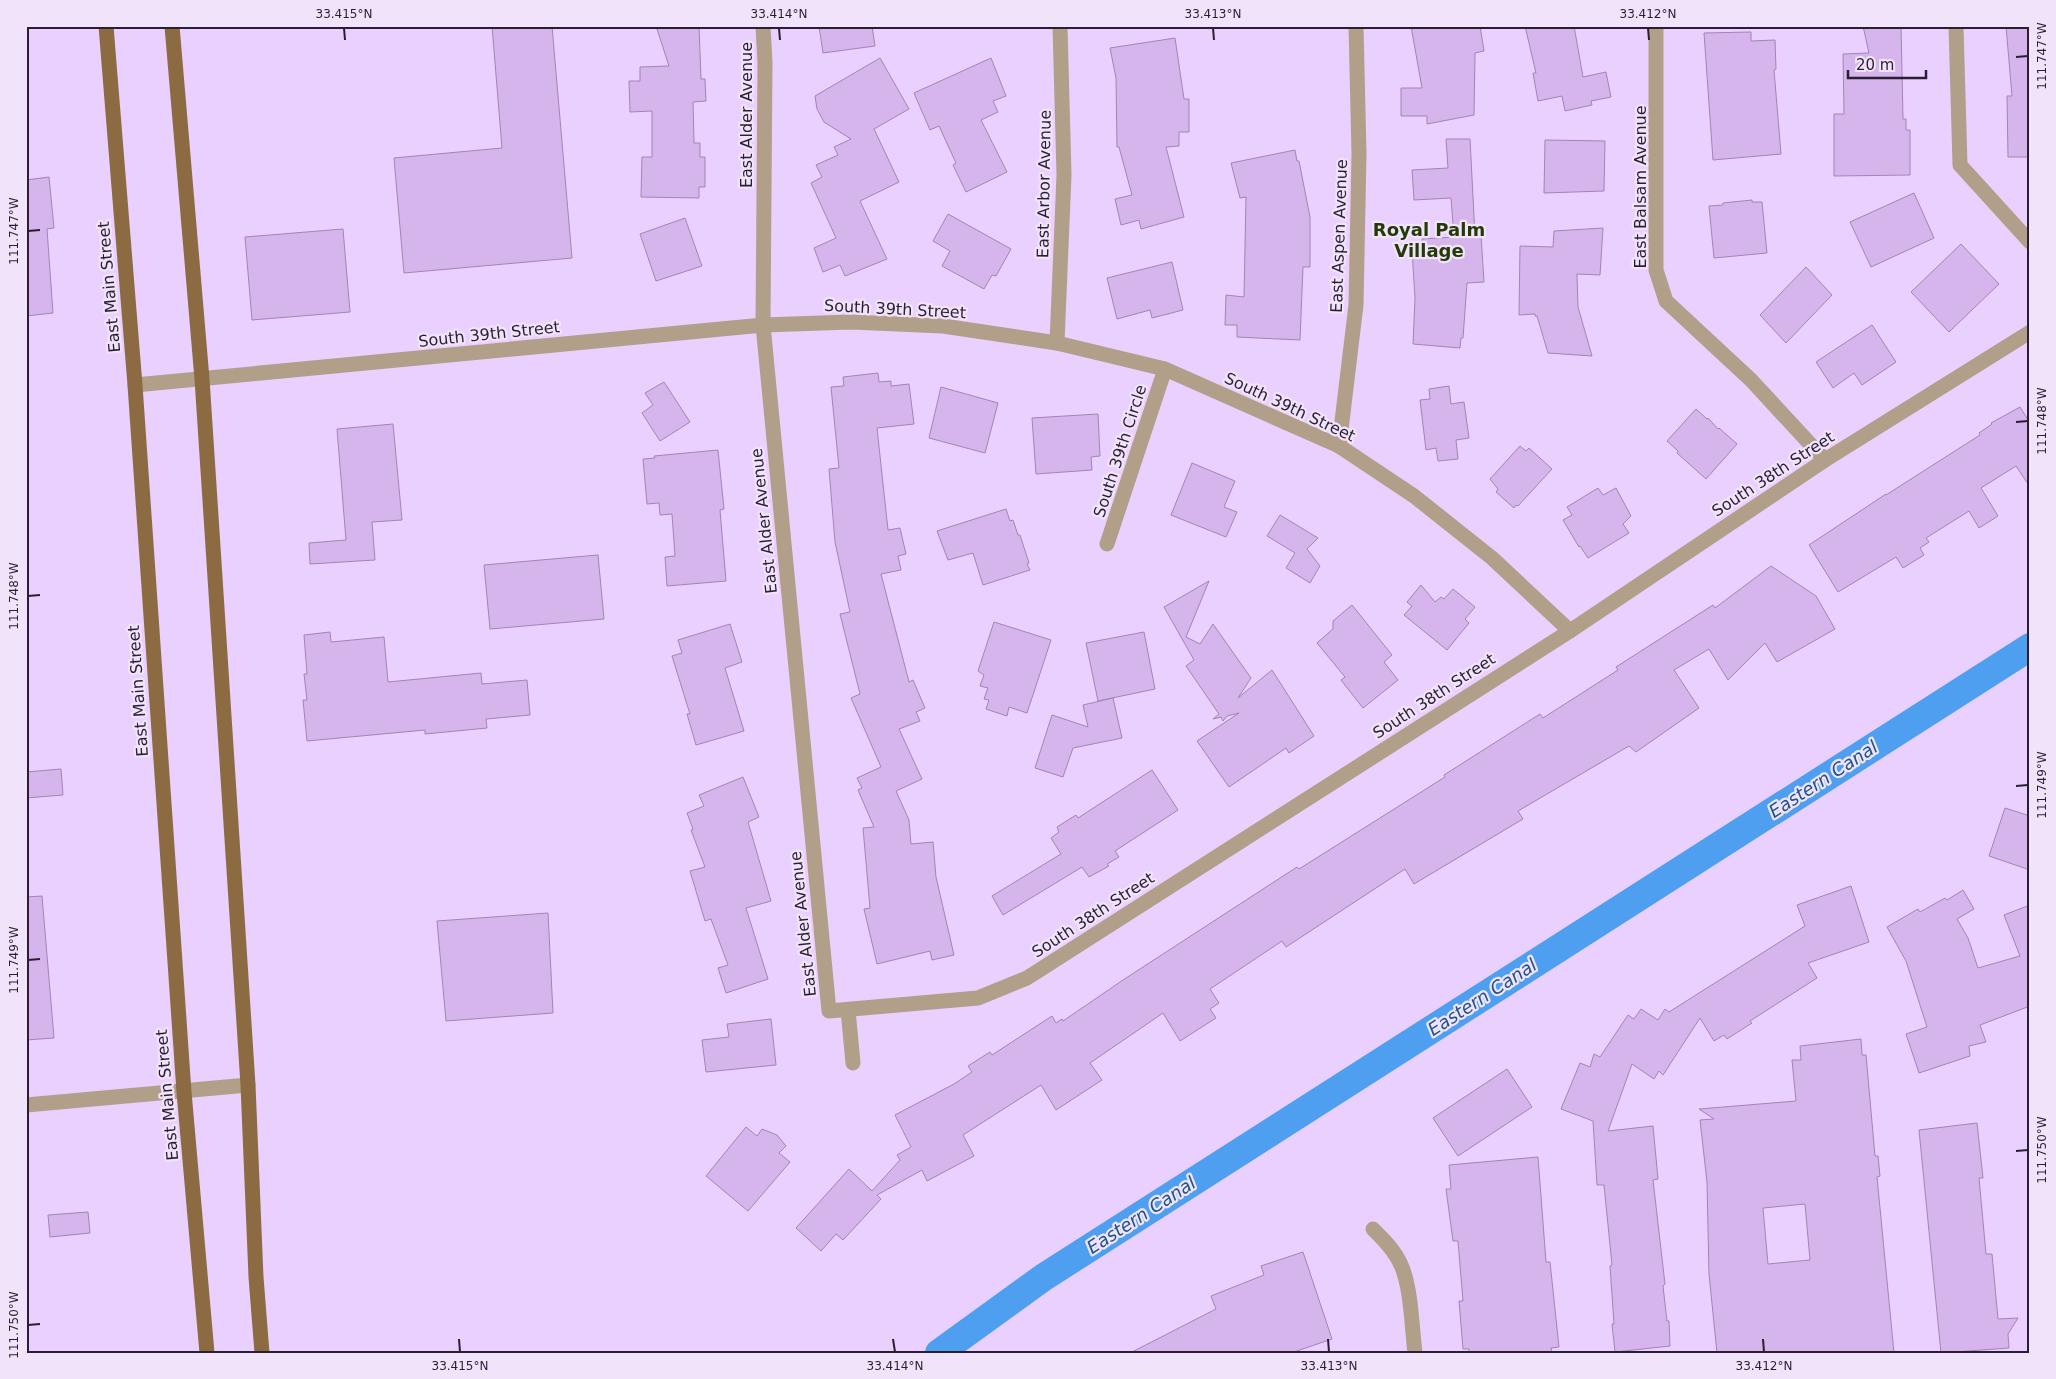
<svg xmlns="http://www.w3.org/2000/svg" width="2056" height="1379" viewBox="0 0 2056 1379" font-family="'DejaVu Sans',sans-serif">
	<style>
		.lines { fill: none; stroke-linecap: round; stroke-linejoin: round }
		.canal { stroke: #4e9ff0; stroke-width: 28 }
		.building { fill: #d5b5ec; stroke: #a384b8; fill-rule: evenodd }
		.street { stroke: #b29f89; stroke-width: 15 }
		.primary { stroke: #8d6b42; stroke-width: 15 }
		.ticks { fill: none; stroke: #2a1e33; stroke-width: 2 }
		.labels { text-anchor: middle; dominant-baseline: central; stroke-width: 4.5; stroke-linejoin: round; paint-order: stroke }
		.street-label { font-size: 16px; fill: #2a1e33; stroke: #f1e4fa }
		.neighbourhood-label { font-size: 18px; font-weight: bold; fill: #233a06; stroke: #f1e4fa }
		.water-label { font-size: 18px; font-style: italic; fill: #1c5388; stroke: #f1e4fa }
		.neatline { fill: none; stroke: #2a1e33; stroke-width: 2 }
		.ticks-label { font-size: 12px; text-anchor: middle; fill: #2a1e33 }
	</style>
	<rect width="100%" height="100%" fill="#ead0fe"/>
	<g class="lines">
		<path class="canal" d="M939 1353 1044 1277 2030 647"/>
	</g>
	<g class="building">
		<path d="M492 26H552L572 258 404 273 394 158 502 148Z"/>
		<path d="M656 26H699L701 79H705L706 101 693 102 694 143H700V157H705V187H699V198L641 197 642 157H652V111L630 112 629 81H640V67L669 66Z"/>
		<path d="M819 26H872L875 46 823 53Z"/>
		<path d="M1411 26H1480L1484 51 1475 53 1474 115 1427 124V116H1401V88H1422Z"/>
		<path d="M1525 26H1574L1583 77 1606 72 1611 97 1591 101 1592 105 1565 111 1562 96 1538 101 1533 73H1536Z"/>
		<path d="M1863 26H1901L1903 119H1906V130H1910V175L1834 176V114H1844L1843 54 1869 53Z"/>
		<path d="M2006 26H2030V157H2008L2007 96H2012Z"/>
		<path d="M1751 32V41L1775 40 1776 69 1774 70 1781 154 1713 160 1704 33Z"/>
		<path d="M1175 38 1184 99H1189V132H1179V146L1166 147 1184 217 1141 229 1139 220 1121 225 1115 199 1132 195 1119 147H1117L1116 78 1110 48Z"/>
		<path d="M880 58 909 109 874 129 899 182 860 201 887 259 845 276 840 265 823 272 814 248 836 238 811 183 822 177 816 165 838 155 834 147 851 139 824 122 817 109 815 96Z"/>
		<path d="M991 58 1006 96 993 101 998 112 981 120 1007 172 966 192 953 165 956 163 939 126 930 130 914 93Z"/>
		<path d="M1446 139H1470L1475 236 1481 235 1484 282 1467 283 1463 338H1461L1460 348 1413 344 1415 298 1412 250 1423 249 1422 239 1454 237 1451 198 1414 200 1412 170 1448 168Z"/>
		<path d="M1545 140 1605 141 1604 191 1544 193Z"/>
		<path d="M1295 150 1297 161H1299L1310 217V267H1303L1300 340 1237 337V325H1225L1226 295 1244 297 1246 197 1240 198 1231 163Z"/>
		<path d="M49 177 54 228 47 229 53 313 26 316V180Z"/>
		<path d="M1914 193 1934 238 1871 267 1850 222Z"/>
		<path d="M1752 200V202H1762L1767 253 1714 258 1709 206 1723 205V203Z"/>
		<path d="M948 214 1011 249 996 276 992 275 984 289 942 266 950 251 933 241Z"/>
		<path d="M685 218 702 266 656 281 640 234Z"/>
		<path d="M1603 228 1600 275 1577 274 1578 307 1592 356 1548 353 1537 316H1535V314L1519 315 1520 246 1553 247 1554 231Z"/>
		<path d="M343 229 350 312 252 320 245 237Z"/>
		<path d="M1961 244 1999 284 1949 332 1911 292Z"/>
		<path d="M1172 262 1183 310 1152 318 1150 310 1117 319 1107 278Z"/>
		<path d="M1806 267 1832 295 1786 343 1760 315Z"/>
		<path d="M1872 325 1896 362 1862 385 1854 373 1833 388 1816 362Z"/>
		<path d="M878 373 879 382 891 381V386L909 384 914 424 877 428 888 530 900 528 906 554 898 556 901 570 881 574 909 682 913 680 925 708 916 712 920 721 899 729 922 779 896 791 909 820 911 844 933 842 936 877 954 955 932 960 930 951 877 964 864 909 870 908 863 828 874 827 858 790 862 788 857 778 881 767 851 698 860 694 840 614 850 612 835 542 829 469 839 468 831 387 844 386 843 377Z"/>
		<path d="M664 382 690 422 660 441 642 413 653 405 645 393Z"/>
		<path d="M1449 386 1451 404 1464 402 1469 438 1456 440 1458 459 1438 461 1436 448 1426 450 1420 400 1430 399 1429 389Z"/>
		<path d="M941 387 998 403 985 453 929 438Z"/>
		<path d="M2020 407 2030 423V487L2016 466 1981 488 1998 516 1979 528 1969 511 1926 538 1929 542 1920 548 1924 555 1903 568 1896 557 1838 592 1809 545 1886 494V495L1980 435 1979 433 1992 424 1991 423Z"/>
		<path d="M1696 409 1707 419 1708 418 1718 429 1719 428 1737 444 1706 479 1677 453 1678 451 1667 441Z"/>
		<path d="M1098 414 1100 456 1091 457 1092 470 1036 474 1032 418Z"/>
		<path d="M393 424 402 520 372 522 375 560 310 564 309 543 346 540 337 429Z"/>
		<path d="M1520 446 1526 451 1529 448 1552 469 1518 506 1516 505 1514 508 1496 492 1498 489 1490 479Z"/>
		<path d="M718 450 724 509 720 510 726 581 667 586 665 557 675 556 672 514 660 515 659 503 647 504 643 459 655 458 654 456Z"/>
		<path d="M1192 463 1235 481 1224 507 1237 512 1226 537 1171 515Z"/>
		<path d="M1598 488 1603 495 1616 488 1631 516 1623 524 1629 533 1588 558 1580 546 1579 547 1563 520 1572 515 1567 507Z"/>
		<path d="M1006 509 1010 521 1013 520 1018 535H1020L1029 563 1027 564 1030 570 983 585 973 553 948 560 937 531Z"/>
		<path d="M1280 515 1318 538 1307 549 1320 566 1310 583 1286 568 1295 553 1267 536Z"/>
		<path d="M598 555 604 619 490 629 484 565Z"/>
		<path d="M1771 566 1816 596 1835 629 1777 662 1765 643 1728 680 1709 649 1674 670 1699 708 1636 752 1629 746 1518 811 1523 819 1414 884 1405 869 1286 947 1282 941 1210 989 1219 1003 1210 1009 1216 1018 1180 1041 1163 1013 1090 1063 1102 1080 1056 1110 1041 1085 963 1135 974 1156 927 1181 922 1170 877 1195 881 1199 843 1240 836 1234 821 1251 796 1228 849 1169 872 1191 900 1160 897 1155 911 1147 895 1115 954 1084 972 1072 968 1066 990 1052 992 1055 1052 1016 1056 1023 1062 1019 1063 1021 1123 980 1297 867 1299 869 1445 777 1444 775 1540 714 1543 718 1618 670 1616 667 1713 605 1715 608Z"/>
		<path d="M1209 581 1186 637 1200 644 1213 624 1251 678 1238 698 1272 670 1314 736 1289 753 1286 748 1229 787 1197 741 1239 713 1227 716 1223 721 1221 717 1213 719 1219 714 1186 666 1194 660 1164 607Z"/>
		<path d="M1421 585 1435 602 1441 597 1444 599 1453 589 1475 607 1465 619 1469 623 1447 650 1404 615 1412 606 1407 602Z"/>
		<path d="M1352 605 1392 655 1384 662 1398 680 1363 708 1341 680 1345 677 1317 643 1333 629V621Z"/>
		<path d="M994 622 1051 640 1027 713 1009 707 1007 716 986 709 989 700 984 699 988 688 980 686 984 675 978 671Z"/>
		<path d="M730 624 742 662 725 668 744 731 696 745 687 714H690L672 656 682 653 678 640Z"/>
		<path d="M330 632 331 642 384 637 388 682 481 673 482 684 527 680 530 715 486 719 487 728 425 734V730L307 741 303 700H307L304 674H307L304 635Z"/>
		<path d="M1144 632 1155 689 1098 701 1086 643Z"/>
		<path d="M1113 698 1122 738 1073 748 1063 777 1035 768 1052 715 1088 727 1083 705Z"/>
		<path d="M61 769 63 795 26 798V772Z"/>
		<path d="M1152 770 1178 810 1115 851 1119 857 1107 864 1109 866 1089 877 1082 867 1003 915 992 896 1061 854 1051 838 1059 832 1057 827 1076 815 1078 818Z"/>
		<path d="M743 777 759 817 748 822 771 901 746 908 768 979 726 993 718 968 728 965 711 919 705 921 690 871 705 867 691 830 693 829 687 813 704 806 699 795Z"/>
		<path d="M2005 808 2030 816V870L1989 856Z"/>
		<path d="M1851 886 1869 942 1808 963 1817 978 1750 1021 1752 1023 1727 1039 1724 1035 1714 1041 1700 1018 1663 1075 1659 1071 1654 1079 1632 1064 1608 1131 1653 1126 1658 1179 1653 1180 1665 1284 1663 1286 1667 1321H1669L1670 1346 1615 1352 1612 1324H1614L1610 1266 1612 1265 1604 1185H1597L1593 1121 1561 1109 1580 1063 1590 1067 1594 1054 1600 1057 1628 1015 1634 1019 1641 1009 1658 1020 1665 1009 1669 1012 1805 926 1797 905Z"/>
		<path d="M1963 890 1974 909 1957 919 1968 938 1978 968 2020 956 2004 915 2030 905V1006L1980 1025 1986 1042 1969 1046 1970 1056 1919 1073 1906 1034 1927 1027 1906 961 1887 927 1918 909 1920 912 1945 898 1947 900Z"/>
		<path d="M42 896 54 1038 26 1040V897Z"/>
		<path d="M548 913 553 1013 446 1021 437 921Z"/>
		<path d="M771 1019 776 1065 706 1072 702 1040 729 1037 727 1024Z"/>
		<path d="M1861 1039 1862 1055H1866L1875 1156H1878L1880 1176 1877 1177 1894 1353H1717L1709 1274 1707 1182 1700 1120 1714 1119 1699 1109 1796 1101 1792 1060H1801L1800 1046ZM1805 1204 1810 1260 1768 1264 1763 1208Z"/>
		<path d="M1507 1069 1532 1107 1458 1156 1433 1118Z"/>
		<path d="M1977 1123 1983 1178H1979L1986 1254H1992L1998 1319 2018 1318 2008 1334 2009 1348 1941 1353 1919 1130Z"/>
		<path d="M746 1127 757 1136 762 1129 777 1135 786 1146 779 1153 790 1162 748 1211 706 1176Z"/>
		<path d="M1538 1157 1546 1262H1550L1559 1347 1551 1348 1552 1353H1469V1349H1463L1459 1301H1463L1458 1241H1453L1446 1189H1451L1449 1165Z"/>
		<path d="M88 1212 90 1233 50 1237 48 1215Z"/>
		<path d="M1303 1252 1332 1339 1291 1353H1130L1216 1309 1211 1296 1264 1275 1261 1266Z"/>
	</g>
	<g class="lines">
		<g class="street">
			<path d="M763 26 765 63 763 325 829 1011 978 998 1027 978 1570 631 1825 460 2030 332"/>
			<path d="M1656 26V270L1666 301 1751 380 1825 460"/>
			<path d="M1956 26 1960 165 2030 242"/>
			<path d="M1057 343 1064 175 1060 26"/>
			<path d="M135 385 763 325 851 322 943 326 1057 343 1165 369 1339 446 1414 496 1492 558 1570 631"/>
			<path d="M1339 446 1356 305 1359 154 1356 26"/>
			<path d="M1107 544 1165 369"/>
			<path d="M848 1010 853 1063"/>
			<path d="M26 1105 248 1085"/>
			<path d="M1373 1229C1384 1240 1395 1251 1401 1265 1411 1286 1412 1329 1415 1353"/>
		</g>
		<g class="primary">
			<path d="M106 26 135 385 184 1092 207 1353"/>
			<path d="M172 26 202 379 211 516 248 1085 256 1277 262 1353"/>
		</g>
	</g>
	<path class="ticks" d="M344 28 345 40M779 28 780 40M1213 28 1214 40M1648 28 1649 40M2016 57 2028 56M28 231 40 230M2016 422 2028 421M28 596 40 595M2016 786 2028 785M28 960 40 959M2016 1151 2028 1150M28 1325 40 1324M459 1339 460 1352M893 1339 895 1352M1328 1339 1329 1352M1763 1339 1764 1352"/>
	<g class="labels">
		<g class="street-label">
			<text transform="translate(746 115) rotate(-90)">East Alder Avenue</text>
			<text transform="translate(1044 184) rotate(-89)">East Arbor Avenue</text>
			<text transform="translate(1640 187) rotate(-90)">East Balsam Avenue</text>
			<text transform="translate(1339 236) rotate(-88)">East Aspen Avenue</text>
			<text transform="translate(109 287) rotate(-95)">East Main Street</text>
			<text transform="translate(895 309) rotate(3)">South 39th Street</text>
			<text transform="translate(489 334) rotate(-6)">South 39th Street</text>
			<text transform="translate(1290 407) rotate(25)">South 39th Street</text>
			<text transform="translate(1120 451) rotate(-72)">South 39th Circle</text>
			<text transform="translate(1773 474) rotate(-33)">South 38th Street</text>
			<text transform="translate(764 521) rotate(-96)">East Alder Avenue</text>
			<text transform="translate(138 691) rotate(-94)">East Main Street</text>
			<text transform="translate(1434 696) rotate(-33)">South 38th Street</text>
			<text transform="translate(1093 915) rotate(-33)">South 38th Street</text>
			<text transform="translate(803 924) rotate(-96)">East Alder Avenue</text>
			<text transform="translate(167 1095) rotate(-95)">East Main Street</text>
		</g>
		<g class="neighbourhood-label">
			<text x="1429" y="229">Royal Palm<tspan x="1429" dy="21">Village</tspan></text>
		</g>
		<g class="water-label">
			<text transform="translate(1823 779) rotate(-33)">Eastern Canal</text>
			<text transform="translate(1482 997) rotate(-33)">Eastern Canal</text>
			<text transform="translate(1141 1215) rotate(-33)">Eastern Canal</text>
		</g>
	</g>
	<rect width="2056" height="1379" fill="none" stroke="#f1e4fa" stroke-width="55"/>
	<path d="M1848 70v8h78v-8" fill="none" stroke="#2a1e33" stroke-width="2.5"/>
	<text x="1856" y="70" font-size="15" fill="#2a1e33" stroke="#f1e4fa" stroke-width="4" paint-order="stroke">20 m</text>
	<rect x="28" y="28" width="2000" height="1324" class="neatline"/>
	<g class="ticks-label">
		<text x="344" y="18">33.415°N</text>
		<text x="779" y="18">33.414°N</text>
		<text x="1213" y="18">33.413°N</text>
		<text x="1648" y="18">33.412°N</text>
		<text transform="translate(2042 56) rotate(-90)" y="4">111.747°W</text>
		<text transform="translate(14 231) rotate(-90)" y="4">111.747°W</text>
		<text transform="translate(2042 421) rotate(-90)" y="4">111.748°W</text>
		<text transform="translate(14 596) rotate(-90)" y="4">111.748°W</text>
		<text transform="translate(2042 785) rotate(-90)" y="4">111.749°W</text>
		<text transform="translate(14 960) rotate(-90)" y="4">111.749°W</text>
		<text transform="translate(2042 1150) rotate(-90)" y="4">111.750°W</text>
		<text transform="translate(14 1325) rotate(-90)" y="4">111.750°W</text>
		<text x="460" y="1370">33.415°N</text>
		<text x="895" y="1370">33.414°N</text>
		<text x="1329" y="1370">33.413°N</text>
		<text x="1764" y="1370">33.412°N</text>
	</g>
</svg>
